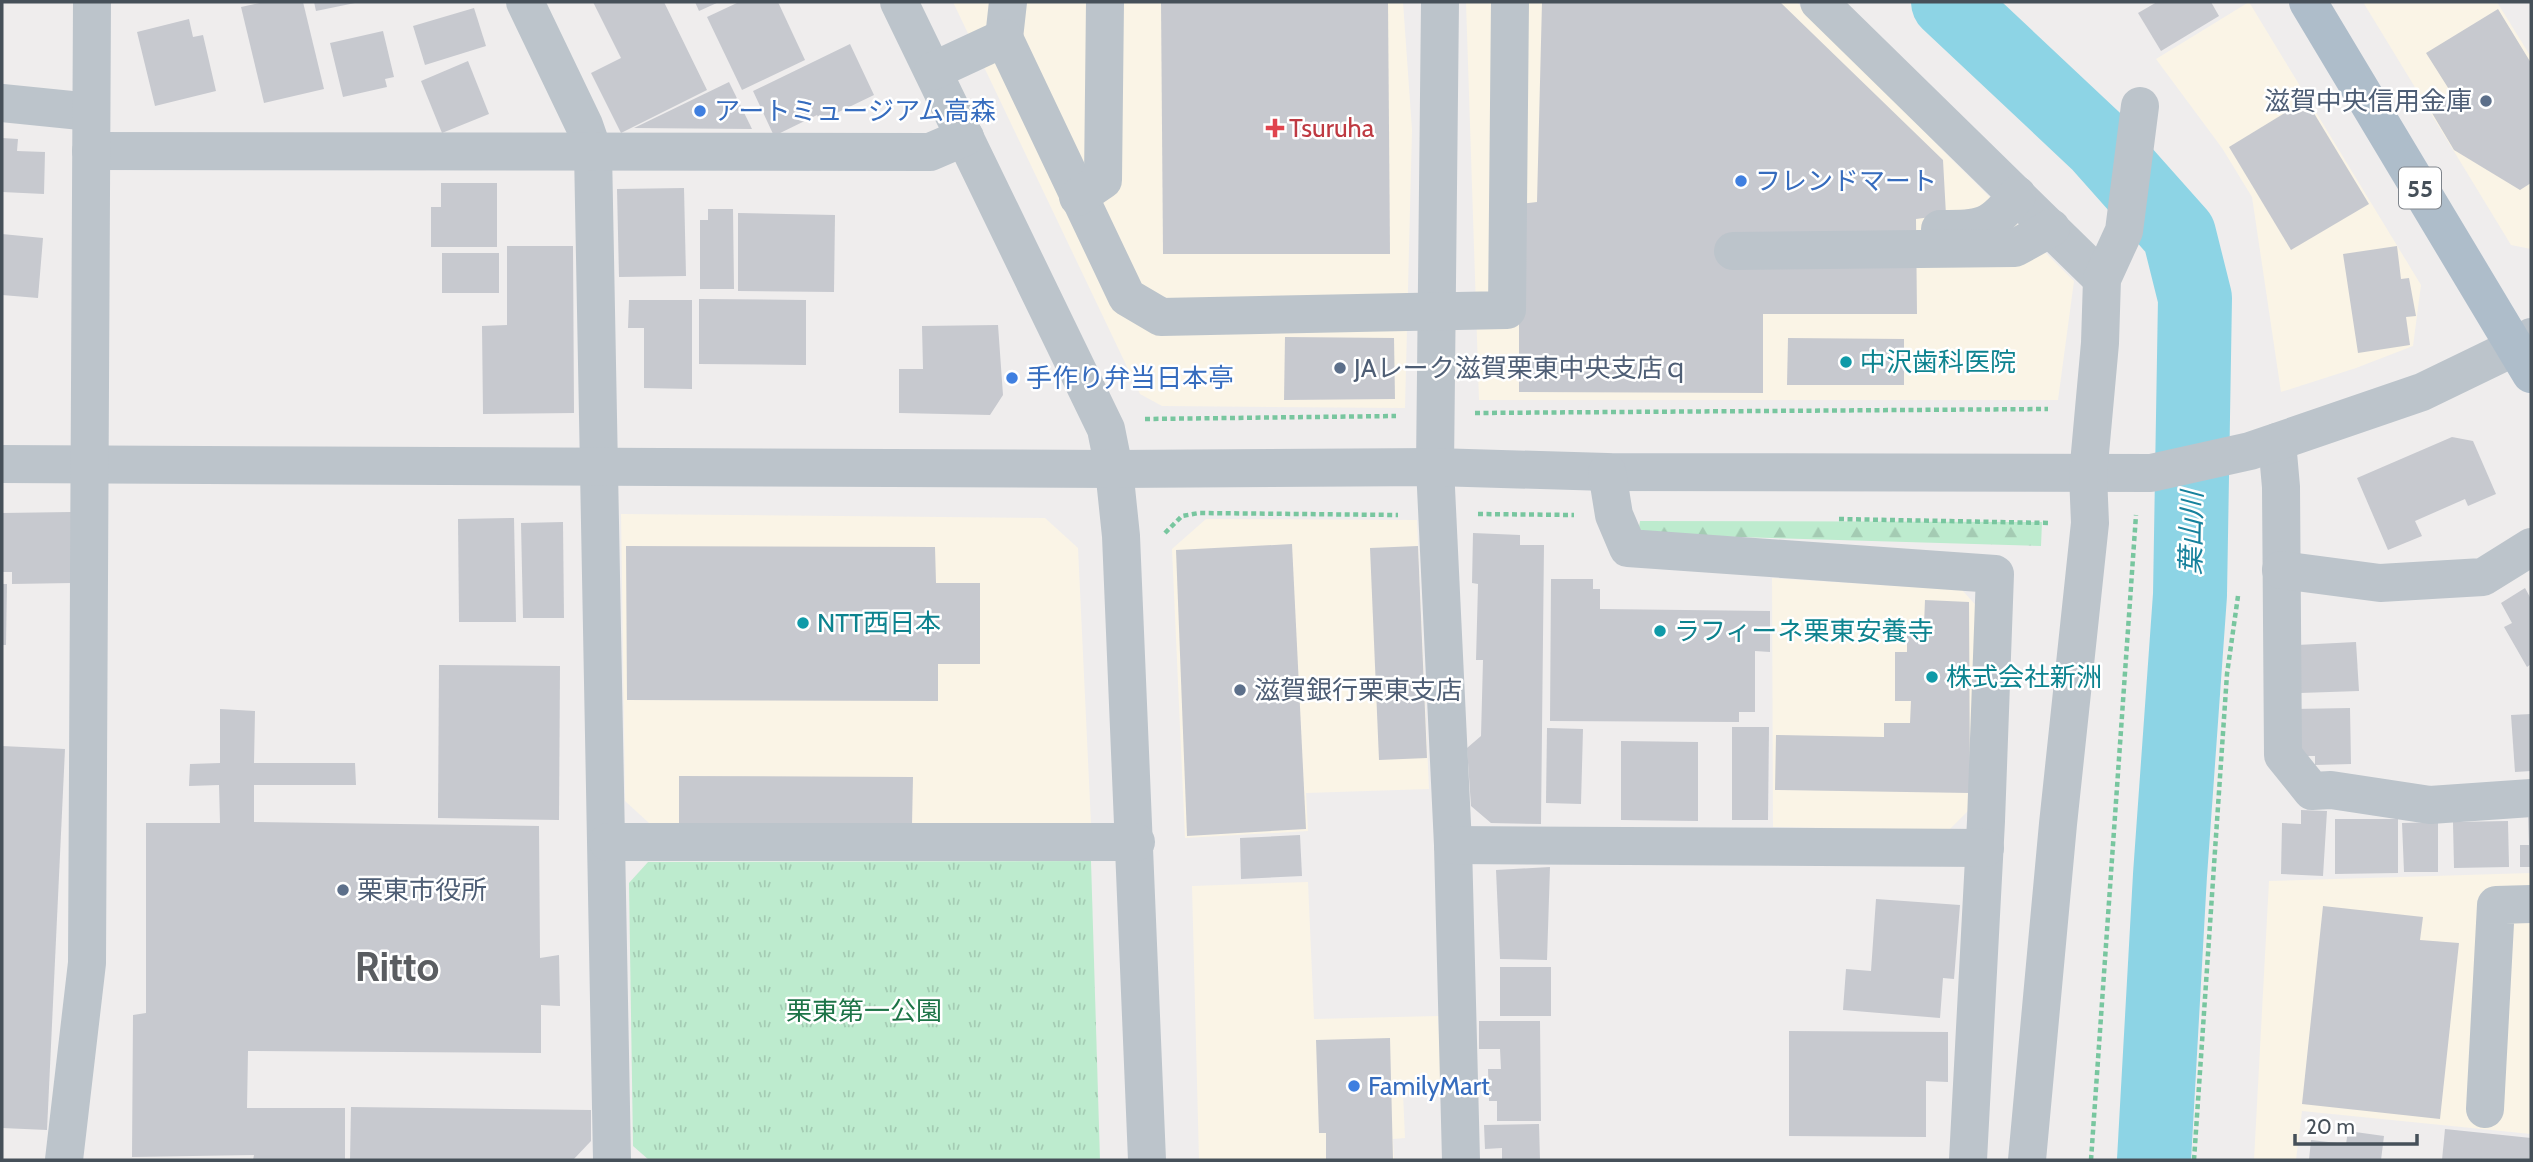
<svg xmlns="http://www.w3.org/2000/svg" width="2533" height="1162" viewBox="0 0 2533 1162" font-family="Cabin,'Noto Sans JP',sans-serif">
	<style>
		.commercial { fill: #faf4e6 }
		.forest { fill: url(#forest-firs) }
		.park { fill: url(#park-tufts) }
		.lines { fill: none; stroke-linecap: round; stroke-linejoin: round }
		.river { stroke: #8dd4e5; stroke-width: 74 }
		.building { fill: #c7c9cf }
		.path { stroke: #78c69f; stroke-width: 4.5; stroke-dasharray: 5 3.5; stroke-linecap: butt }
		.minor { stroke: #bcc4cb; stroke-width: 38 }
		.major { stroke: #aebdca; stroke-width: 38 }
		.service-dot { fill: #5c6f8a; stroke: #fff; stroke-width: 2.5 }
		.shop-dot { fill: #3f7fe0; stroke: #fff; stroke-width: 2.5 }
		.health-dot { fill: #e0444e; stroke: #fff; stroke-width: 2.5 }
		.culture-dot { fill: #0f9aa8; stroke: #fff; stroke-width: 2.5 }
		.labels { text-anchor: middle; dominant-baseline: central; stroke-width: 5; stroke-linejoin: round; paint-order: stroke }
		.shield { fill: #fff; stroke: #7e848b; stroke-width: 2 }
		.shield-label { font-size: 24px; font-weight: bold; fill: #465059 }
		.service-label { font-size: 26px; fill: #4e5e75; stroke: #fff; text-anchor: start }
		.shop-label { font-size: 26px; fill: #366cbe; stroke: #fff; text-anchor: start }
		.health-label { font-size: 26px; fill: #be3a42; stroke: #fff; text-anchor: start }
		.culture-label { font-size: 26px; fill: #0d838f; stroke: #fff; text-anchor: start }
		.park-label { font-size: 26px; fill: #1d7447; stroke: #fff }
		.water-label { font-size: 28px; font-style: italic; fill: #16819c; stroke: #fff }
		.town-label { font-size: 40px; font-weight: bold; fill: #5a5d61; stroke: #fff }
	</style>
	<defs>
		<pattern id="forest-firs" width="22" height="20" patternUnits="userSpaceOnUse" patternTransform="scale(1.75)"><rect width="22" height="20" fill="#bdebce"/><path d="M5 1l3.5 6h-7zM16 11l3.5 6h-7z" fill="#a4cbb3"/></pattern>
		<pattern id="park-tufts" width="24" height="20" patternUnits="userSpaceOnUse" patternTransform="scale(1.75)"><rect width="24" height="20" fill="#bdebce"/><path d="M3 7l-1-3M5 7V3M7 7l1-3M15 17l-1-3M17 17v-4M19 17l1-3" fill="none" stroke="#a4cbb3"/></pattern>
	</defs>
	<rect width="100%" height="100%" fill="#efeded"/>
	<g class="commercial">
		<path d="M953 2H1403L1412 130 1405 408 1162 406 1140 394Z"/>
		<path d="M1466 2H1797L1809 17 2074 281 2058 400H1479Z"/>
		<path d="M2249 2 2421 285 2413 346 2356 368 2281 392 2252 197 2222 148 2156 59Z"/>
		<path d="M2363 2H2497L2531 57V249L2511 245Z"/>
		<path d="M621 514 1045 518 1078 548 1091 824 1082 826 649 823 625 801Z"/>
		<path d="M1206 519 1417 520 1429 789 1306 793 1308 831 1185 838 1172 549Z"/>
		<path d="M1772 578 1962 590 1982 612 1971 808 1949 830 1773 827Z"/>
		<path d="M2531 873V1134L2302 1111 2296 1160H2254L2269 881Z"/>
		<path d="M1308 882 1314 1019 1438 1016 1442 1092 1403 1093 1405 1138 1393 1139 1394 1160H1199L1192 886Z"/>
	</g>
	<path class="forest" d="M1640 521 2042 522 2041 546 1638 534Z"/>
	<path class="park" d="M1091 861 1100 1160H649L633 1146 629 883 648 862Z"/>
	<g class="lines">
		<path class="river" d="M1948 2 2098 143 2179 234 2195 298 2190 595 2170 875 2154 1160"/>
	</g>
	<g class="building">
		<path d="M264 2H303L324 89 264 103 241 7Z"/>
		<path d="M314 2H354L355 3 316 11Z"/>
		<path d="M593 2H664L707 90 621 133 591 73 621 58Z"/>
		<path d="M695 2H719L699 11Z"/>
		<path d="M739 2H778L805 60 742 90 707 17Z"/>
		<path d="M1161 2H1388L1390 254H1163Z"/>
		<path d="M1542 2H1780L1943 160 1946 215 1916 219 1917 314H1763V393L1519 392V204L1537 202Z"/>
		<path d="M2157 2H2211L2219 16 2161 51 2138 13Z"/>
		<path d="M474 8 486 46 425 65 413 26Z"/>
		<path d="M2498 9 2531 63V183L2520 190 2454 150 2429 108 2452 94 2426 53Z"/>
		<path d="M189 19 193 37 203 35 216 91 155 106 137 32Z"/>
		<path d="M383 31 394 77 385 79 387 87 343 97 330 43Z"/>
		<path d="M850 44 874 95 820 121 817 115 774 136 753 91Z"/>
		<path d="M468 61 489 114 442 133 421 81Z"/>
		<path d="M729 82 752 129 634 128Z"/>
		<path d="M2306 100 2369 204 2291 250 2229 147Z"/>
		<path d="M2 138 18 139 17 151 45 152 44 194 2 192Z"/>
		<path d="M441 183H497V247H431V207H441Z"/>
		<path d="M684 188 686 276 619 277 617 189Z"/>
		<path d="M708 209H733L734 289H700V220H708Z"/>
		<path d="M738 213 835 215 834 292 738 291Z"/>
		<path d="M2 234 43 238 38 298 2 295Z"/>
		<path d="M507 246H573L574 413 483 414 482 326 507 325Z"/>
		<path d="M2397 246 2401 279 2409 278 2416 316 2406 317 2410 345 2358 353 2343 254Z"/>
		<rect x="442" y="253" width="57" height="40"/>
		<path d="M699 299 806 300V365L699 364Z"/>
		<path d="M629 300H692V389L644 388V328H628Z"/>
		<path d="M998 325 1003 395 990 415 899 413V369H923L922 326Z"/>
		<path d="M1285 337 1394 338 1395 399 1284 400Z"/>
		<path d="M1788 338 1904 339V385H1787Z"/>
		<path d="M2452 437 2473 441 2496 494 2468 506 2465 499 2415 521 2422 536 2388 550 2357 478Z"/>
		<path d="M71 512 72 583 12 584V572H2V513Z"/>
		<path d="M514 518 516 622H459L458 519Z"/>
		<path d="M563 522 564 618H523L521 523Z"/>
		<path d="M1473 533 1520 535V545H1544L1541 824 1491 823 1471 806 1467 748 1481 736 1483 660H1476L1478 584 1472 583Z"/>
		<path d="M1292 544 1306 829 1187 836 1176 550Z"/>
		<path d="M626 546 935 547 936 583H980V664H938V701L627 700Z"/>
		<path d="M1418 546 1427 758 1379 760 1370 548Z"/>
		<path d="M1551 579H1593V589H1600V609L1770 611V652L1755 651V712H1739V722L1550 721Z"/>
		<path d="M2 584H7L6 645H2Z"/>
		<path d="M2525 588 2531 599V664L2527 667 2504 627 2512 623 2501 603Z"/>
		<path d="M1925 600 1969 602 1970 793 1775 790 1776 735 1884 737V723H1910L1911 701H1895V652H1907V625H1924Z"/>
		<path d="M2356 642 2359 691 2300 693 2297 645Z"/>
		<path d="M439 665 560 666 559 820 438 818Z"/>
		<path d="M2350 708 2351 764 2315 765V756H2294L2293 709Z"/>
		<path d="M220 709 255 711 254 763H355L356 785H254V822L539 826 540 958 559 955 560 1006 541 1005V1053L248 1051 247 1108H345V1160H253L254 1155 132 1157 133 1015 146 1013V823H220L219 785 189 786 190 764 220 763Z"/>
		<path d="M2531 714V771L2515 772 2511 715Z"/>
		<path d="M1732 727H1769L1768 820H1732Z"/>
		<path d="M1547 728 1583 729 1581 804 1546 803Z"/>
		<path d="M1621 741 1698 742V821L1621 820Z"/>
		<path d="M2 746 65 749 47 1130 2 1128Z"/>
		<path d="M679 776 913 777 912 825 679 824Z"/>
		<path d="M2301 810 2327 811 2323 876 2281 874 2282 823 2301 824Z"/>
		<path d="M2528 812H2531V867H2520V845H2529Z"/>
		<path d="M2335 819H2398V873L2335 874Z"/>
		<path d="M2508 821 2509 867 2454 868 2453 822Z"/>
		<path d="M2438 822V872H2404L2402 823Z"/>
		<path d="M1300 835 1302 876 1241 879 1240 838Z"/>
		<path d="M1550 867 1547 960 1500 959 1496 870Z"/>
		<path d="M1876 899 1960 905 1954 979 1943 978 1940 1018 1843 1010 1846 969 1871 971Z"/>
		<path d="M2323 906 2423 917 2420 940 2459 943 2440 1119 2302 1104Z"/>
		<rect x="1500" y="967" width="51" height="49"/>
		<path d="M1479 1021H1540L1541 1121H1497V1101H1489L1488 1069H1501L1500 1049H1479Z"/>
		<path d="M1789 1031 1948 1032V1082L1926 1081V1137L1789 1136Z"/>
		<path d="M1390 1038 1393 1160H1326V1133H1319L1316 1040Z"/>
		<path d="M351 1107 591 1110V1141L573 1160H350Z"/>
		<path d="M1539 1124 1540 1160H1502V1148L1485 1149 1484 1125Z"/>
		<path d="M2445 1129 2531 1138V1160H2442Z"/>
		<path d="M2348 1131 2384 1136 2381 1160H2309L2311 1140 2346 1144Z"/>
	</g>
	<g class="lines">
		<g class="path">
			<path d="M1475 413 2048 409"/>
			<path d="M1145 419 1396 416"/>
			<path d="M1478 514 1574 515"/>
			<path d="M1839 519 2050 523"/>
			<path d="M1165 533 1182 516 1199 513 1398 515"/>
			<path d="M2091 1160 2136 515"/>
			<path d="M2194 1160 2227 674 2238 596"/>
		</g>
		<g class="minor">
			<path d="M525 2 584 125 593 151 612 1160"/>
			<path d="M899 2 1106 429 1114 469 1121 536 1147 1160"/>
			<path d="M1440 2 1435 467 1453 845 1461 1160"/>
			<path d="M1819 2 2102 279"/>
			<path d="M1004 38 1008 2"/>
			<path d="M933 71 1004 38 1127 297 1161 317 1507 310 1510 2"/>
			<path d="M2 103 91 112"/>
			<path d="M91 151 930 152 965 137"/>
			<path d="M1078 197 1103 180 1105 2"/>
			<path d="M1940 229C1982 229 1990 229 2017 195"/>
			<path d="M1733 251 2015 248 2051 228"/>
			<path d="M2277 442 2281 487 2283 755 2312 791 2331 790 2430 805 2531 798"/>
			<path d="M2 464 1114 469 1435 467 1607 472 2151 473 2250 451 2422 392 2515 347 2531 337"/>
			<path d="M1607 472 1614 515 1628 548 1995 574 1986 821 1968 1160"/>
			<path d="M2281 570 2380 583 2483 577 2531 547"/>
			<path d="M608 842H1136"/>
			<path d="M1453 845 1985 848"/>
			<path d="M2485 1109 2496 905 2531 904"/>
			<path d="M64 1160 87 963 92 2"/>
			<path d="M2027 1160 2058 824 2090 523 2088 475 2100 343 2102 279 2124 231 2140 106"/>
		</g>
		<path class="major" d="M2308 2 2531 374"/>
	</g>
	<g class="service-dot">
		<circle cx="2486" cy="101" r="7"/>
		<circle cx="1340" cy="368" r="7"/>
		<circle cx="1240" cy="690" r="7"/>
		<circle cx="343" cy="890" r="7"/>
	</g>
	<g class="shop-dot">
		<circle cx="700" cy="111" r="7"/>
		<circle cx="1741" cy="181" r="7"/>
		<circle cx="1012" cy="378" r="7"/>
		<circle cx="1354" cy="1086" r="7"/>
	</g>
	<path class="health-dot" d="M1271.5 117.5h7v7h7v7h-7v7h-7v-7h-7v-7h7z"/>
	<g class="culture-dot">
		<circle cx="1846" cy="362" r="7"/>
		<circle cx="803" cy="623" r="7"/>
		<circle cx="1660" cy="631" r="7"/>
		<circle cx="1932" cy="677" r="7"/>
	</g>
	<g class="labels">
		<rect class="shield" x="2399" y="167.5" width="42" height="41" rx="5"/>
		<g class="shield-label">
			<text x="2420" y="188">55</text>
		</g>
		<g class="service-label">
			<text x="2472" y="101" text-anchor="end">滋賀中央信用金庫</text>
			<text x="1354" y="368">JAレーク滋賀栗東中央支店ｑ</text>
			<text x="1254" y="690">滋賀銀行栗東支店</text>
			<text x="357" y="890">栗東市役所</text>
		</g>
		<g class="shop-label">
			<text x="714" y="111">アートミュージアム高森</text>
			<text x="1755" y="181">フレンドマート</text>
			<text x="1026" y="378">手作り弁当日本亭</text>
			<text x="1368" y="1086">FamilyMart</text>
		</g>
		<g class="health-label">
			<text x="1289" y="128">Tsuruha</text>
		</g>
		<g class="culture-label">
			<text x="1860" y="362">中沢歯科医院</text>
			<text x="817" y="623">NTT西日本</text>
			<text x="1674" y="631">ラフィーネ栗東安養寺</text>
			<text x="1946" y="677">株式会社新洲</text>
		</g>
		<g class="park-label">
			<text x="864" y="1011">栗東第一公園</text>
		</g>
		<g class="water-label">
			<text transform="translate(2191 533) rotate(-89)">葉山川</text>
		</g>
		<g class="town-label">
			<text x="397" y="966">Ritto</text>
		</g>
	</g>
	<rect width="2533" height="1162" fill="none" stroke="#465059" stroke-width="7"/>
	<path d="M2295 1134v10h122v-10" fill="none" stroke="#465059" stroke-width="3.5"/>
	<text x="2306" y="1134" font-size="21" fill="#465059" stroke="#ffffff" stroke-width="5" paint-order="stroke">20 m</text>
</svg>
